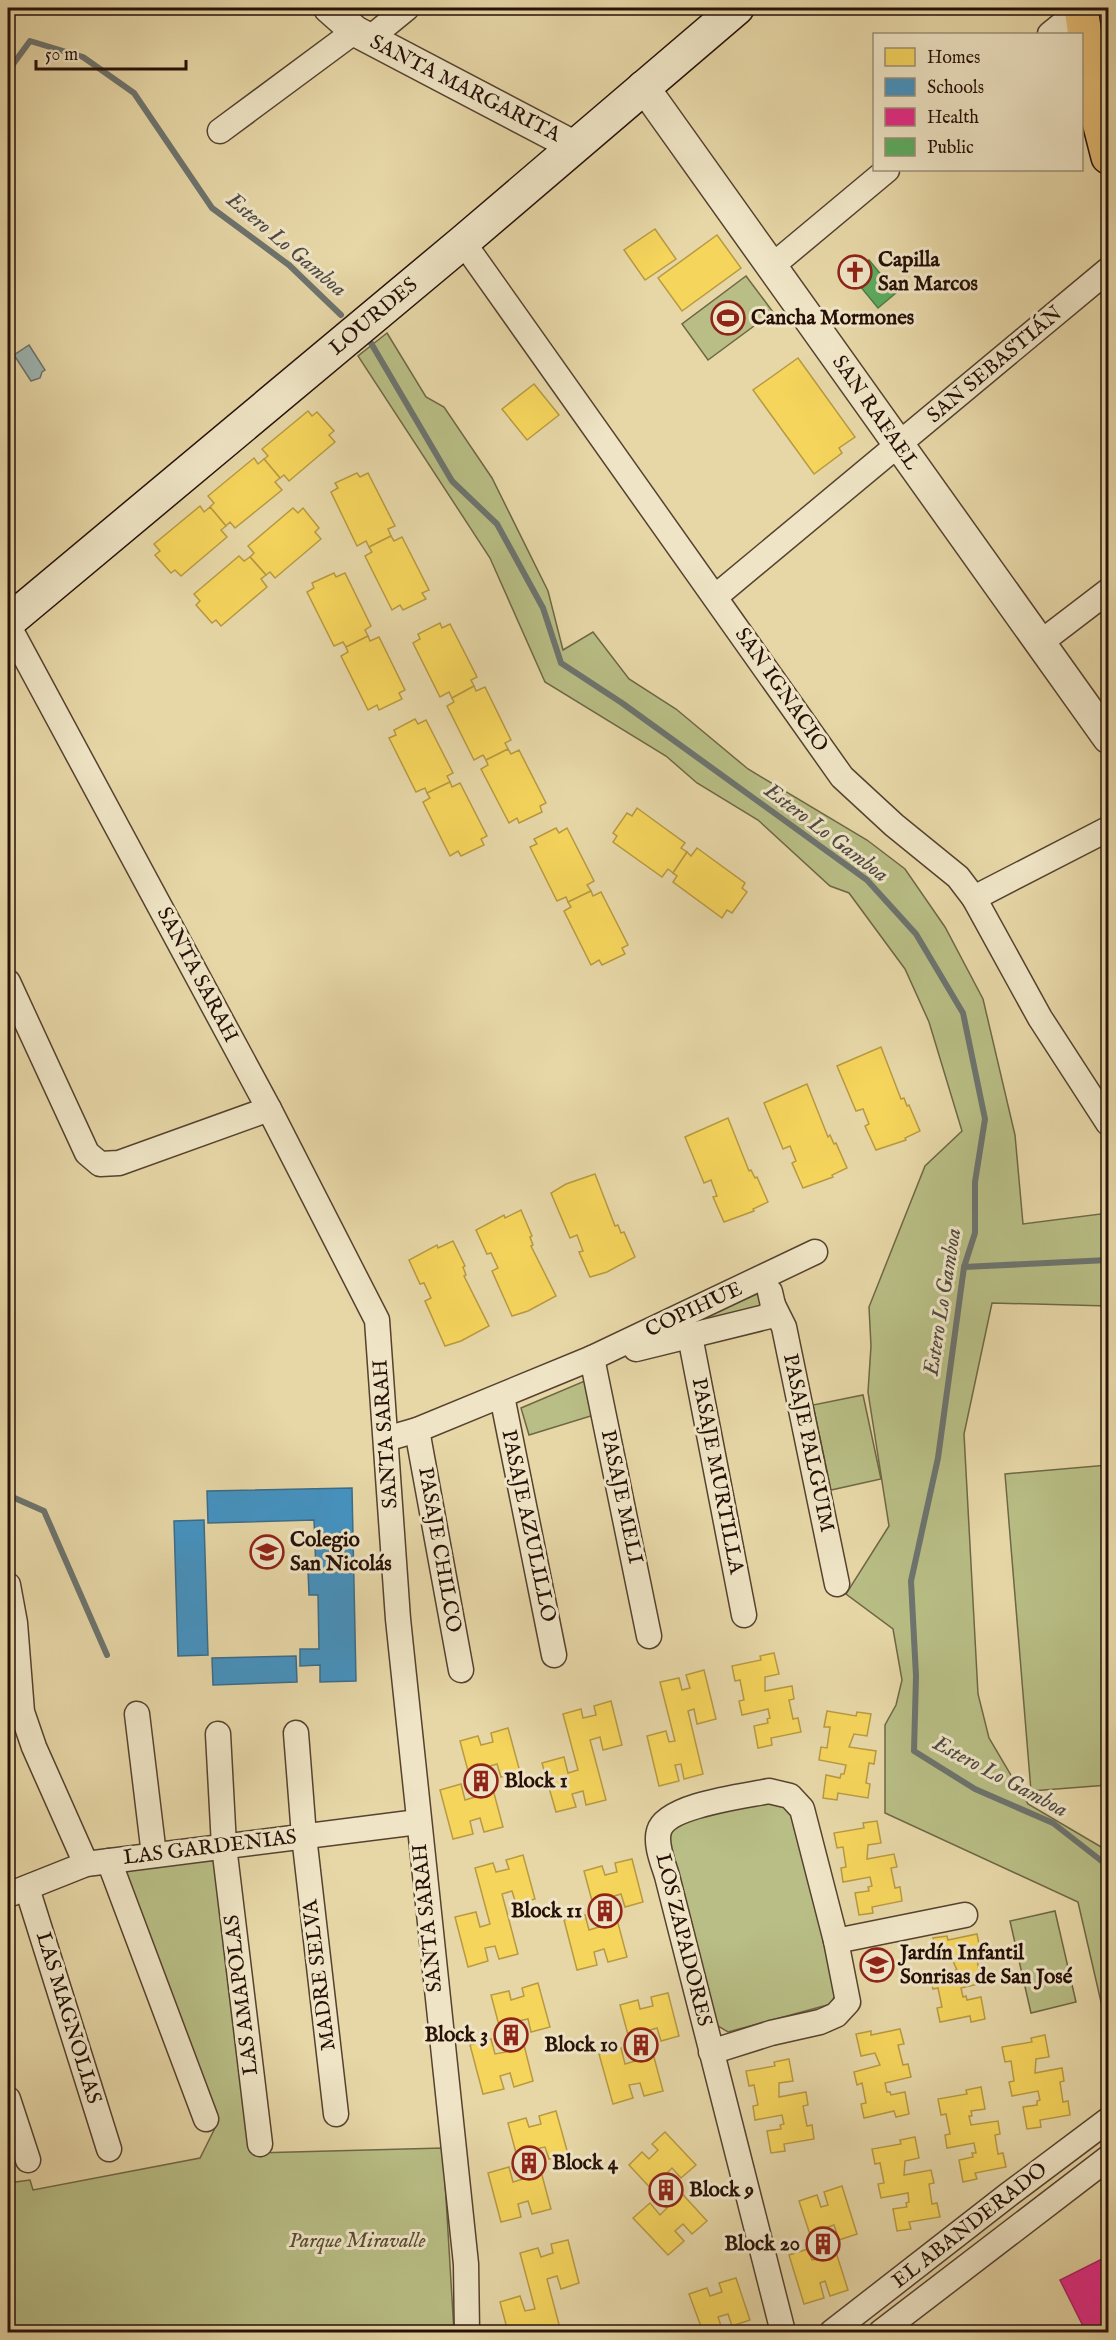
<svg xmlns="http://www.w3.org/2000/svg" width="1116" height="2340" viewBox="0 0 1116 2340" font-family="'IM FELL English',serif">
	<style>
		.green { fill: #b8be85; stroke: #6f6746; stroke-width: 1.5 }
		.water { fill: #9db6b4; stroke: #6d746f; stroke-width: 1.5 }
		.homes { fill: #f6d55c; stroke: #b89a42; stroke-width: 1.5 }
		.schools { fill: #4393c3; stroke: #3a6c8b; stroke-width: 1.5 }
		.health { fill: #e7298a; stroke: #ad2263; stroke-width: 1.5 }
		.public { fill: #5aae61; stroke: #4a7f46; stroke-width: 1.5 }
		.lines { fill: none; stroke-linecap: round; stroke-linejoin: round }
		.stream { stroke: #6d746f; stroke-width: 6 }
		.minor-casing { stroke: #56422f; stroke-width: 27 }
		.tertiary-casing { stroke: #56422f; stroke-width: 33 }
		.secondary-casing { stroke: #261007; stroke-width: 36 }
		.primary-casing { stroke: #261007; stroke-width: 36 }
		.minor { stroke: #efe5c6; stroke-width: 24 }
		.tertiary { stroke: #efe5c6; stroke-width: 30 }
		.secondary { stroke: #efe5c6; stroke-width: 33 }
		.primary { stroke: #e4bc74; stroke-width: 33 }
		.labels { text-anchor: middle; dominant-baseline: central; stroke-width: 6; stroke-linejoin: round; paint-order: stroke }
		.street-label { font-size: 21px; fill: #261007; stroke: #efe5c6 }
		.poi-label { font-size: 21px; font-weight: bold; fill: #261007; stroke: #efe5c6; text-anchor: start }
		.park-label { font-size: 21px; font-style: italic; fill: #594d33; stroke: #efe5c6 }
		.water-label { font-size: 22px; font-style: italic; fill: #504a44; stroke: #efe5c6 }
	</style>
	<rect width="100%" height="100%" fill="#e7d7a7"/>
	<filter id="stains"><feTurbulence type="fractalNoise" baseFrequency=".00333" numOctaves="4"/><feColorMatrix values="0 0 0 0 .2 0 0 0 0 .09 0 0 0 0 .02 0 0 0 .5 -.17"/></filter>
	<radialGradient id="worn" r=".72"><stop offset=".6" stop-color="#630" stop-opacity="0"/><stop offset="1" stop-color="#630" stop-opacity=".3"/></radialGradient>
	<g class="green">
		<path d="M746 276 773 312 708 360 682 324Z"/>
		<path d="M387 333 426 397 444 407 492 478 548 591 563 650 593 632 629 679 676 709 748 769 867 840 905 869 945 927 983 999 1015 1135 1023 1224 1108 1213V1306L992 1303 964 1434 978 1694 989 1738 1028 1804 1108 1851 1107 2028 1078 1902 885 1813V1725L896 1705 902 1680 893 1629 846 1594 889 1526 868 1392 871 1346 869 1307 925 1166 962 1131 929 1022 905 969 849 893 830 886 758 820 697 783 666 756 545 682 490 558 358 356Z"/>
		<path d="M757 1294 762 1298 761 1306 703 1321 702 1319Z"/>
		<path d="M587 1380 594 1415 529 1435 521 1408Z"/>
		<path d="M863 1395 881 1479 831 1490 813 1405Z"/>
		<path d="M1108 1465V1785L1031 1791 1005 1474Z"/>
		<path d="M777 1799 794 1814 838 1988 831 2004 728 2032 713 2023 665 1838 675 1822Z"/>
		<path d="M219 1860 254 2153 443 2148 454 2332H15L8 2313V2183L30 2180 33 2190 200 2158 217 2124 121 1869Z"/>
		<path d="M1055 1911 1076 2002 1031 2013 1010 1921Z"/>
	</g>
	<path class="water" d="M29 345 45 370 42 372 40 378 31 381 14 355Z"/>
	<g class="homes">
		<path d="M655 229 676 259 645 280 624 250Z"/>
		<path d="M717 235 741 268 682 311 658 278Z"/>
		<path d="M798 358 855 437 839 448 842 453 814 474 753 390Z"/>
		<path d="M534 384 559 415 527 440 502 409Z"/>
		<path d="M308 411 312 416 317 412 334 431 329 435 335 442 289 481 284 475 280 478 264 459 268 456 262 449Z"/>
		<path d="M254 458 258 464 264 459 280 478 275 482 282 490 235 528 230 522 226 526 210 507 214 503 208 496Z"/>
		<path d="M357 473 360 477 368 473 395 526 388 529 391 536 369 547 366 541 357 546 331 492 338 488 335 483Z"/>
		<path d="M200 506 204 512 210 507 226 526 221 530 227 537 181 576 175 570 171 573 155 555 160 551 154 544Z"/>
		<path d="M293 508 298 513 303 508 319 528 315 532 321 539 275 578 270 572 266 575 250 557 254 553 248 546Z"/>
		<path d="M391 536 394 541 402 537 429 590 422 593 426 599 403 610 400 605 392 610 365 556 372 552 369 547Z"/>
		<path d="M239 556 244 561 250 557 266 575 261 579 267 587 221 626 216 620 212 623 196 605 200 601 194 594Z"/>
		<path d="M334 573 336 577 345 573 371 626 365 630 368 636 346 647 343 642 334 646 307 592 314 588 312 583Z"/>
		<path d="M440 623 442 628 450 624 477 677 471 680 474 686 452 698 449 692 440 697 413 643 420 639 418 634Z"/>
		<path d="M368 636 370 641 379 637 405 690 399 693 402 699 379 710 377 705 368 710 341 656 348 652 346 647Z"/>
		<path d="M474 686 476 691 485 687 511 740 505 743 508 749 486 760 483 755 474 760 447 706 454 702 452 698Z"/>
		<path d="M415 719 418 724 426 720 453 773 447 776 450 782 427 793 425 788 416 792 389 738 396 735 394 730Z"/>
		<path d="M508 749 511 754 519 750 546 803 540 806 542 812 519 823 517 818 509 823 481 769 488 765 486 760Z"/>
		<path d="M450 782 452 787 460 783 487 836 481 839 484 845 461 856 458 851 450 856 423 802 430 798 427 793Z"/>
		<path d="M637 808 685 843 681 848 687 852 673 873 668 869 662 877 613 842 617 836 613 833 627 813 632 816Z"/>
		<path d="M556 828 559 833 567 828 594 881 587 885 591 891 568 902 566 897 557 901 530 847 537 844 534 839Z"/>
		<path d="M697 848 745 883 742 888 747 892 732 913 727 910 722 918 673 882 677 876 673 873 687 852 691 856Z"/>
		<path d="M591 891 593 896 601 892 628 945 622 948 625 954 602 965 599 960 591 965 564 911 571 907 568 902Z"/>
		<path d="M881 1047 901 1099 904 1098 907 1106 909 1105 920 1131 905 1138 906 1140 876 1150 865 1126 869 1124 863 1109 856 1111 837 1066Z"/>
		<path d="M807 1084 828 1137 830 1135 834 1144 836 1143 847 1168 832 1175 833 1177 803 1188 792 1163 796 1161 790 1146 783 1149 764 1103Z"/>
		<path d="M728 1118 749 1171 751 1170 755 1178 757 1177 768 1202 753 1209 754 1211 724 1222 713 1197 717 1196 711 1180 704 1183 685 1137Z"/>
		<path d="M595 1174 615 1226 618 1225 621 1233 624 1232 635 1257 607 1272 590 1277 579 1252 583 1251 577 1235 570 1238 551 1193 566 1184Z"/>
		<path d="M521 1210 532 1236 530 1237 533 1245 531 1246 556 1296 528 1311 512 1316 492 1271 498 1268 491 1253 487 1254 476 1230 504 1215 505 1218Z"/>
		<path d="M453 1241 465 1266 463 1267 466 1275 464 1276 489 1326 461 1341 445 1346 425 1301 431 1298 424 1283 420 1284 409 1260 437 1245 438 1248Z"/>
		<path d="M774 1653 779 1674 765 1677V1691L792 1686 794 1699 789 1700 793 1719 798 1718 801 1732 771 1738 772 1745 758 1748 754 1726 768 1723 767 1719 770 1718 768 1709 742 1715 739 1701 744 1700 740 1680 735 1681 732 1666 761 1660 760 1656Z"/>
		<path d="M704 1670 716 1719 697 1724 694 1709 688 1711 703 1774 684 1779 681 1764 675 1765 679 1781 659 1786 647 1736 666 1731 669 1742 675 1741 660 1682 679 1678 682 1690 690 1688 686 1675Z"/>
		<path d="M611 1701 622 1745 603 1750 600 1737 590 1740 606 1800 586 1805 583 1791 572 1794 576 1807 556 1812 542 1763 564 1757 568 1773 578 1770 563 1714 581 1709 583 1718 596 1715 594 1706Z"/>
		<path d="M827 1711 856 1716 857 1712 871 1714 867 1736 854 1734 849 1747 876 1751 874 1764 869 1763 866 1783 870 1784 868 1798 838 1793 837 1800 823 1798 826 1775 840 1778 841 1774H844L846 1765 819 1760 821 1747 827 1748 830 1727H824Z"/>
		<path d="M508 1728 520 1772 501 1777 497 1764 487 1767 503 1827 484 1832 480 1818 470 1821 473 1834 453 1839 440 1790 461 1784 465 1800 475 1797 460 1741 478 1736 481 1745 493 1742 491 1733Z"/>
		<path d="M877 1821 881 1843 868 1845 867 1859 894 1854 897 1867 891 1868 895 1888 900 1887 902 1901 872 1907 873 1913 859 1915 855 1893 869 1891 868 1887 872 1886 870 1877 843 1882 841 1868 846 1867 843 1847 837 1848 834 1833 864 1828 863 1823Z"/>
		<path d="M523 1855 535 1899 516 1904 512 1891 502 1894 518 1954 499 1959 495 1946 485 1948 488 1961 468 1967 455 1917 476 1912 480 1927 490 1924 475 1868 493 1863 496 1872 509 1869 506 1860Z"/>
		<path d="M632 1859 643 1902 625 1907 621 1894 611 1897 627 1957 608 1962 604 1949 594 1952 597 1965 577 1970 564 1920 585 1915 589 1930 599 1927 584 1871 602 1866 605 1875 617 1872 615 1863Z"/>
		<path d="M977 1934 980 1949 975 1950 979 1970 984 1969 987 1982 961 1988 963 1997 966 1996 967 2000 981 1997 985 2019 971 2022 970 2016 940 2022 937 2008 942 2007 938 1988 933 1989 930 1976 957 1970 951 1957 938 1960 933 1938 947 1936 948 1940Z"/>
		<path d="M538 1983 550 2027 531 2032 528 2019 518 2021 533 2081 514 2087 510 2073 500 2076 504 2089 483 2094 470 2045 491 2039 495 2054 506 2052 491 1995 509 1991 511 2000 524 1996 522 1988Z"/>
		<path d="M668 1993 679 2036 661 2041 657 2028 647 2031 663 2091 644 2096 640 2083 629 2085 633 2098 613 2104 599 2054 621 2048 625 2064 635 2061 620 2005 638 2000 640 2009 653 2006 651 1997Z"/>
		<path d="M900 2029 904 2044 898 2045 903 2065 908 2064 911 2077 885 2083 887 2092H890L891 2095 905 2092 909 2114 896 2117 894 2111 864 2118 861 2104 866 2103 862 2083 857 2085 854 2072 880 2065 875 2053 861 2056 856 2034 871 2031V2035Z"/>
		<path d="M1045 2035 1049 2057 1036 2059 1035 2073 1062 2068 1064 2081 1060 2082 1063 2102 1068 2101 1070 2115 1040 2120 1041 2127 1027 2129 1023 2107 1037 2105V2101L1040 2100 1038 2091 1012 2096 1009 2082 1014 2081 1011 2061 1005 2062 1002 2047 1032 2042 1031 2038Z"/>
		<path d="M789 2059 793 2081 779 2083V2097L806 2092 808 2105 803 2106 807 2126 812 2125 814 2139 784 2144 785 2151 771 2153 767 2131 781 2129 780 2125 784 2124 782 2115 755 2120 753 2106 758 2105 754 2085 749 2086 746 2071 775 2066 774 2062Z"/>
		<path d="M981 2087 985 2109 971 2111 972 2116H969L971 2125 998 2121 1000 2134 995 2135 998 2154 1003 2153 1006 2167 975 2173 977 2179 963 2182 959 2160 973 2157 972 2153H976L974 2143 947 2148 945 2135 950 2134 946 2114 941 2115 938 2099 967 2094 966 2090Z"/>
		<path d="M556 2111 568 2154 549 2159 545 2147 535 2149 551 2209 532 2214 528 2201 518 2204 521 2217 501 2222 488 2173 509 2167 513 2182 523 2179 508 2123 526 2118 529 2127 541 2124 539 2116Z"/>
		<path d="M665 2132 696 2165 681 2178 672 2168 665 2175 707 2221 692 2234 683 2224 675 2231 684 2241 668 2255 633 2218 650 2203 660 2215 668 2207 629 2165 642 2152 649 2159 658 2150 652 2144Z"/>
		<path d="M915 2137 919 2158 905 2161 904 2175 931 2170 934 2183 929 2184 932 2204 937 2203 940 2217 909 2222 911 2229 897 2231 893 2209 907 2207 906 2203 909 2202 908 2193 881 2198 878 2184 884 2183 880 2163 875 2164 872 2149 901 2144 900 2140Z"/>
		<path d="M842 2186 857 2234 839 2240 834 2225 828 2227 848 2290 830 2296 825 2281 820 2283 824 2298 804 2304 789 2255 808 2249 812 2260 818 2259 799 2201 817 2195 821 2207 828 2205 824 2192Z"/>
		<path d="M568 2240 579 2283 561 2289 557 2276 547 2279 561 2332H540V2330L508 2332 500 2302 520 2296 525 2311 535 2309 520 2253 538 2248 541 2257 553 2253 551 2244Z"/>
		<path d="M736 2278 750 2320 732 2326 728 2314 718 2317 723 2332H703L689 2294 707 2288 710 2296 722 2292 719 2283Z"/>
	</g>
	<g class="schools">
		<path d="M352 1488 356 1681 320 1682V1665L300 1666V1649H319L318 1595H309L308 1570H316L314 1520 208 1523 207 1491Z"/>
		<path d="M204 1520 208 1655 178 1656 174 1521Z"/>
		<path d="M296 1656 297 1682 213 1685 212 1658Z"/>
	</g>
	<path class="health" d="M1108 2256V2332H1086L1060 2280Z"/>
	<path class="public" d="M869 260 896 293 878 308 850 274Z"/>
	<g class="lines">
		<g class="stream">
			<path d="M8 71 30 41 83 57 134 93 212 208 289 265 341 315"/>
			<path d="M368 338 452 481 497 524 543 608 561 663 622 703 867 880 916 934 963 1013 985 1119 975 1182V1233L964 1267 938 1458 911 1581 916 1676 914 1751 975 1789 1053 1823 1108 1866"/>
			<path d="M964 1267 1108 1260"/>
			<path d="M8 1480 10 1496 44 1511 107 1655"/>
		</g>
		<defs>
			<g id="minor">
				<path d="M1050 34 1081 9"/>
				<path d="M369 39 407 8"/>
				<path d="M220 131 355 31"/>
				<path d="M463 242 842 777 894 825 958 877 974 898 1040 1018 1108 1123"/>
				<path d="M772 266 887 170"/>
				<path d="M715 597 1108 270"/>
				<path d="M8 625 269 1109 377 1320 398 1619 466 2264 467 2332"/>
				<path d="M1040 643 1108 591"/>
				<path d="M974 898 1108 829"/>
				<path d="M8 982 87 1153 100 1164 119 1163 269 1109"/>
				<path d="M773 1305 784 1327 837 1584"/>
				<path d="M690 1336 744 1615"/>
				<path d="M636 1349 770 1316 773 1305 770 1292"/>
				<path d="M592 1358 649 1636"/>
				<path d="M502 1396 554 1655"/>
				<path d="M417 1430 461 1670"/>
				<path d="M386 1439 417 1430 592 1358 815 1252"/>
				<path d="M8 1585 15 1623 22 1712 34 1747 86 1864"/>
				<path d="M137 1714 154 1855"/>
				<path d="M296 1733 304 1836 336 2114"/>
				<path d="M218 1734 224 1846 260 2144"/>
				<path d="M109 1861 206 2119"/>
				<path d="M27 1888 109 2149"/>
				<path d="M8 1895 86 1864 418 1822"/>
				<path d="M836 1941 965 1915"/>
				<path d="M711 2052 771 2033 820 2022 836 2015 848 2002 836 1941 802 1809 790 1796 769 1791C745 1796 666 1805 659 1831 655 1844 663 1863 667 1876L783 2332"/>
				<path d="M8 2099 28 2160"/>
				<path d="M832 2332 1008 2195 1108 2120"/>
				<path d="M881 2332 1108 2158"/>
			</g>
			<g id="tertiary">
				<path d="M329 8 355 31 574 146"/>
				<path d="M643 86 1108 738"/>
			</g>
			<path id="secondary" d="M8 622 463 242 737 8"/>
			<path id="primary" d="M1081 8 1096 110 1108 157"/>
		</defs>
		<use href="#minor" class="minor-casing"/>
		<use href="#tertiary" class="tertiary-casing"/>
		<use href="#secondary" class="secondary-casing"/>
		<use href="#primary" class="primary-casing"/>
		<use href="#minor" class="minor"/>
		<use href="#tertiary" class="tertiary"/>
		<use href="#secondary" class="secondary"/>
		<use href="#primary" class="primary"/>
	</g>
	<defs>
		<symbol id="church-ring" viewBox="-11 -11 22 22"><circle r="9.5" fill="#efe5c6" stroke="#8f2418" stroke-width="1.5"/><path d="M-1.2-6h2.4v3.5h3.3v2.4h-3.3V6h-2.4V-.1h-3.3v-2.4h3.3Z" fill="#8f2418"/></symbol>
		<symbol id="stadium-ring" viewBox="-11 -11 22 22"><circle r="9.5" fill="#efe5c6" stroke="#8f2418" stroke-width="1.5"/><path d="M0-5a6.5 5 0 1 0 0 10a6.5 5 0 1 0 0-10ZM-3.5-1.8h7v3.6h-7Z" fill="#8f2418"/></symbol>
		<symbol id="school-ring" viewBox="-11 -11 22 22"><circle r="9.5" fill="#efe5c6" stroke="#8f2418" stroke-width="1.5"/><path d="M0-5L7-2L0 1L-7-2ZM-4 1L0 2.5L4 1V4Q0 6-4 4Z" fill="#8f2418"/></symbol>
		<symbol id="building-ring" viewBox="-11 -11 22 22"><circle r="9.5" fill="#efe5c6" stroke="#8f2418" stroke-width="1.5"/><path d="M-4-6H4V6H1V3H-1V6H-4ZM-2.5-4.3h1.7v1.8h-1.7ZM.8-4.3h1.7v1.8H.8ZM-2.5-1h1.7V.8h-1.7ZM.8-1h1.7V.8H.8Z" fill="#8f2418"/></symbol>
	</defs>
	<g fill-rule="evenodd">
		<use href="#church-ring" x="836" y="253" width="38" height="38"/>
		<use href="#stadium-ring" x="709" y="299" width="38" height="38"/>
		<use href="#school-ring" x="248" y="1533" width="38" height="38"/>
		<use href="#building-ring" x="462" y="1762" width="38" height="38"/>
		<use href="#building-ring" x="586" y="1892" width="38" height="38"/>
		<use href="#school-ring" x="858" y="1946" width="38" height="38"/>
		<use href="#building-ring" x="492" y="2016" width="38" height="38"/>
		<use href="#building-ring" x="622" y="2026" width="38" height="38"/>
		<use href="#building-ring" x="510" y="2144" width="38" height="38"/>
		<use href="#building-ring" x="647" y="2171" width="38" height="38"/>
		<use href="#building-ring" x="804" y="2225" width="38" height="38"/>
	</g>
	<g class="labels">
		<g class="street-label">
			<text transform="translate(465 89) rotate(27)">SANTA MARGARITA</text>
			<text transform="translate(374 317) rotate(-40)">LOURDES</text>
			<text transform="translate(995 365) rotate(-40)">SAN SEBASTIÁN</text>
			<text transform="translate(875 413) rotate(55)">SAN RAFAEL</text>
			<text transform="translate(781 690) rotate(55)">SAN IGNACIO</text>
			<text transform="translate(197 975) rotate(62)">SANTA SARAH</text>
			<text transform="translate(694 1310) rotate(-25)">COPIHUE</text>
			<text transform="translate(386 1434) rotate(-94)">SANTA SARAH</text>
			<text transform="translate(808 1443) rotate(78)">PASAJE PALGUIM</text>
			<text transform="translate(717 1476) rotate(79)">PASAJE MURTILLA</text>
			<text transform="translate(621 1497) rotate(78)">PASAJE MELI</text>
			<text transform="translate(528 1526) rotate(78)">PASAJE AZULILLO</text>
			<text transform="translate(439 1550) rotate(80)">PASAJE CHILCO</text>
			<text transform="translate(210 1848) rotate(-7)">LAS GARDENIAS</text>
			<text transform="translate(428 1918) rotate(-96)">SANTA SARAH</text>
			<text transform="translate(683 1940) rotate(76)">LOS ZAPADORES</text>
			<text transform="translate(320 1975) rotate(-97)">MADRE SELVA</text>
			<text transform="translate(242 1995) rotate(-97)">LAS AMAPOLAS</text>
			<text transform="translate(68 2018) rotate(73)">LAS MAGNOLIAS</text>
			<text transform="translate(970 2226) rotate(-38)">EL ABANDERADO</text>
		</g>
		<g class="poi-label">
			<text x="878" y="260">Capilla<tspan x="878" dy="24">San Marcos</tspan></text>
			<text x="751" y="318">Cancha Mormones</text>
			<text x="290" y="1540">Colegio<tspan x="290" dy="24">San Nicolás</tspan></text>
			<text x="504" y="1781">Block 1</text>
			<text x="582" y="1911" text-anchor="end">Block 11</text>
			<text x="900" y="1953">Jardín Infantil<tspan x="900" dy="24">Sonrisas de San José</tspan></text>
			<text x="488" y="2035" text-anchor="end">Block 3</text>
			<text x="618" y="2045" text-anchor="end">Block 10</text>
			<text x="552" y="2163">Block 4</text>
			<text x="689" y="2190">Block 9</text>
			<text x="800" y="2244" text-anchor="end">Block 20</text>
		</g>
		<g class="park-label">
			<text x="357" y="2241">Parque Miravalle</text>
		</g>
		<g class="water-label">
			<text transform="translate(286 245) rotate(40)">Estero Lo Gamboa</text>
			<text transform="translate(826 833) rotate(37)">Estero Lo Gamboa</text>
			<text transform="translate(943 1302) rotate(-81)">Estero Lo Gamboa</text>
			<text transform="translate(1000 1777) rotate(28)">Estero Lo Gamboa</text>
		</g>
	</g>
	<rect width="1116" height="2340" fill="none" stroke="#e7d7a7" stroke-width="30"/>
	<rect x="9" y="9" width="1098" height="2322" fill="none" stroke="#261007" stroke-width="3"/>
	<rect x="15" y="15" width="1086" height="2310" fill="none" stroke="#261007" stroke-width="1.5"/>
	<rect x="873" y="33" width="210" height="138" fill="#efe5c6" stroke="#9f907a" stroke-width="1.5"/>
	<rect x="885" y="48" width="30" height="18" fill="#f6d55c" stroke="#9f907a" stroke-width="1.5"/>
	<text x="927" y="63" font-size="18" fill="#261007">Homes</text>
	<rect x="885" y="78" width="30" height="18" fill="#4393c3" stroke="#9f907a" stroke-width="1.5"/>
	<text x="927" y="93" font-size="18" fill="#261007">Schools</text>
	<rect x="885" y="108" width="30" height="18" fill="#e7298a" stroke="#9f907a" stroke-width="1.5"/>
	<text x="927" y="123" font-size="18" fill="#261007">Health</text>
	<rect x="885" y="138" width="30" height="18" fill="#5aae61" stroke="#9f907a" stroke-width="1.5"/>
	<text x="927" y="153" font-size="18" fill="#261007">Public</text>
	<path d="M36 60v9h150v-9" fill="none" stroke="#261007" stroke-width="3"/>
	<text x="45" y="60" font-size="18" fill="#261007" stroke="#efe5c6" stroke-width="4.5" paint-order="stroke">50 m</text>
	<rect width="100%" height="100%" filter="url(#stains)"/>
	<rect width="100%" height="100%" fill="url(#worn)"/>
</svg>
